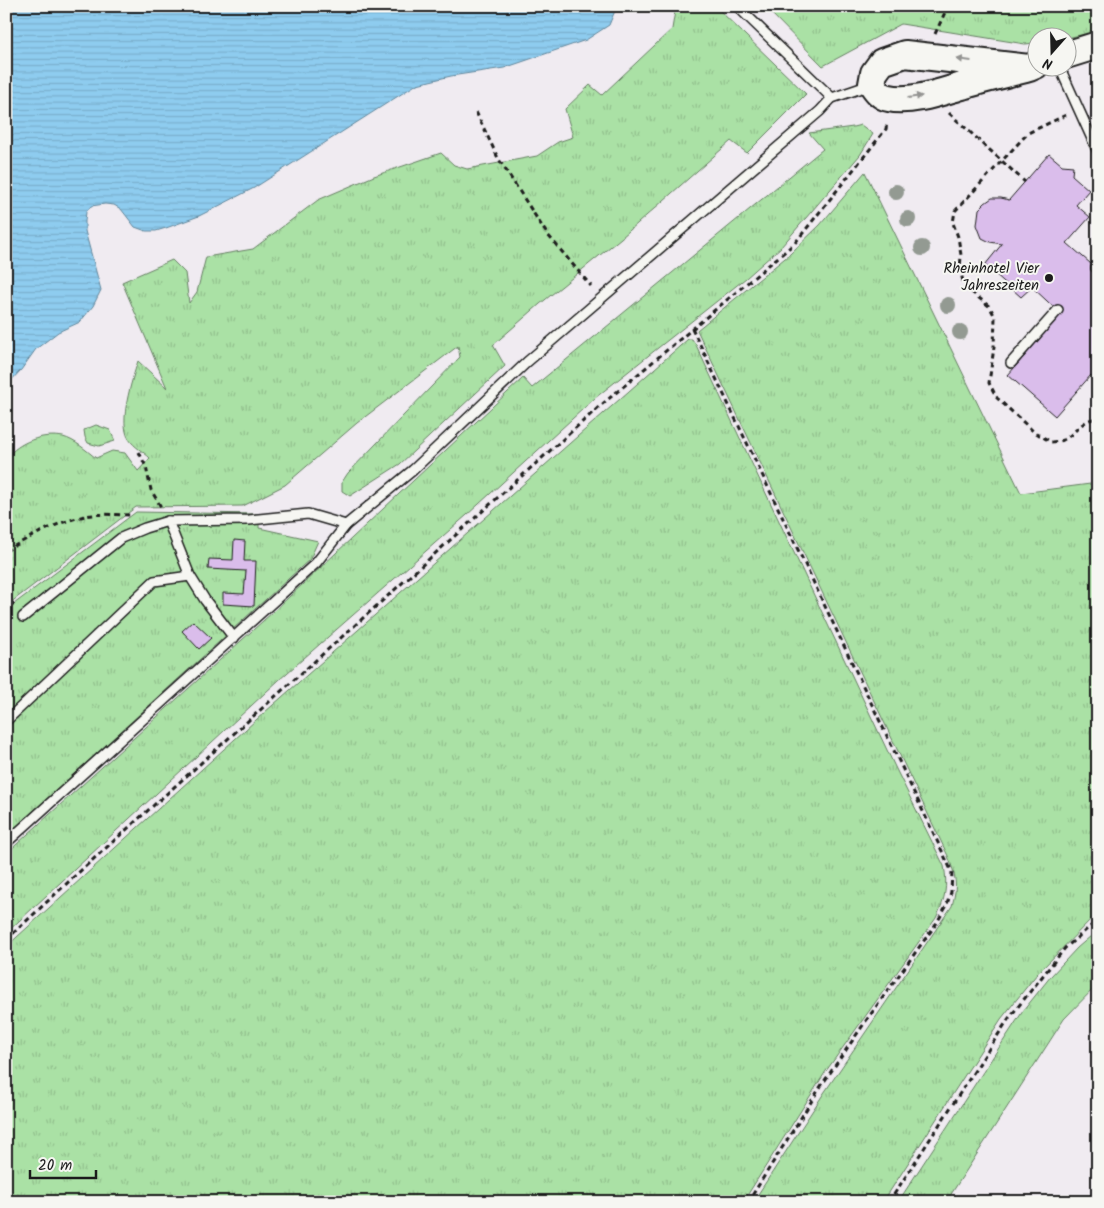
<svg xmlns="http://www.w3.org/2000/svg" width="1104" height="1208" viewBox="0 0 1104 1208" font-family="Kalam,sans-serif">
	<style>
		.grass { fill: url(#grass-tufts); stroke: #637e60 }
		.water { fill: url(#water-rules); stroke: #60869b }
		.building { fill: #dabdeb; stroke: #1c1c1c }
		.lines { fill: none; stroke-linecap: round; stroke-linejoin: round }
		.lane-casing { stroke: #1c1c1c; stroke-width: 12 }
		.secondary-casing { stroke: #1c1c1c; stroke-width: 30 }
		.path { stroke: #1c1c1c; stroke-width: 3; stroke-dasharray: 5 4; stroke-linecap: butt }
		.lane { stroke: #f6f6f2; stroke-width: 9 }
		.secondary { stroke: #f6f6f2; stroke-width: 26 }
		.tree { fill: #939a92 }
		.oneway { fill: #949492 }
		.poi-dot { fill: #1c1c1c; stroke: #f6f6f2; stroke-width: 2 }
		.labels { text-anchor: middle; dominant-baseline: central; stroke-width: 4; stroke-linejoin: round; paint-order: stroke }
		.poi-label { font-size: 15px; fill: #1c1c1c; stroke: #f6f6f2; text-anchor: end }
	</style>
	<defs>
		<pattern id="grass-tufts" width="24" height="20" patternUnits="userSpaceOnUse" patternTransform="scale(1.25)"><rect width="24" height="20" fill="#aae1a5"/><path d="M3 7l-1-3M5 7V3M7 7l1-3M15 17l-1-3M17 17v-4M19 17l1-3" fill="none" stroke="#92c08d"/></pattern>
		<pattern id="water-rules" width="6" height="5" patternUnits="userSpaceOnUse" patternTransform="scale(1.25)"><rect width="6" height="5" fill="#8eccef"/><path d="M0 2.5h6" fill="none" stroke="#7aafcc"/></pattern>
	</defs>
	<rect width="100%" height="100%" fill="#f0ebf1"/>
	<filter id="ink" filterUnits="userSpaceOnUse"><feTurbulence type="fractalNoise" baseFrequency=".02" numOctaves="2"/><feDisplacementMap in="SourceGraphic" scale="10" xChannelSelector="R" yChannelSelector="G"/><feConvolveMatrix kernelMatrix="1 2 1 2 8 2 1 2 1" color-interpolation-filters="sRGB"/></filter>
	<g filter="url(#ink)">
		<g class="grass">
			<path d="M671 6H715L806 94 747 153 731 141 621 238 540 304 493 345 505 366 400 464 350 496 342 491V482L348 473 460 357 458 346 357 423 285 485 243 506 136 507 6 606V458C19 442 42 433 63 437 75 440 87 451 96 458L112 451 125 453 138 471 150 458C144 452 134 447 129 439 118 422 132 380 138 361L167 388 122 282 172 260 185 273 189 303 197 292 206 257 253 249 318 200 374 176 441 153 454 165 467 169 537 156 558 142 573 137 565 109 590 85 602 95 672 29 675 11Z"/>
			<path d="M764 6H935L930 12 936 6H1098V31L1067 38H1036V43L1025 44 901 24 823 66Z"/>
			<path d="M861 125 873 134 860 155 781 247 746 278 595 398 467 515 279 680 6 933V854L274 611 523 378 532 388 823 149 809 133 853 127Z"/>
			<path d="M865 172 1021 493 1098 483V912L1037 974 1001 1019 883 1202H753L824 1093 952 906C958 884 956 877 948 856L697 330 790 254 820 225Z"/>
			<path d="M688 339H692L696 345 895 767 944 866C948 886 945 900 936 918L826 1071 743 1202H6V947L256 720Z"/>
			<path d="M96 425 110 430 115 441 99 446 88 443 85 437 84 430Z"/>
			<path d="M136 512 259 514V528L318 541 310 559 6 836V610Z"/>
			<path d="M1098 930V984L1064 1019 946 1202H898L1023 1011 1051 976 1077 948Z"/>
		</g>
		<path class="water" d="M6 6H617L609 25 586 40 504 68 451 76 417 84 254 188 199 216 166 228 156 231H146L135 227 121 209 114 205 105 204 91 206 86 212 85 221V231L101 290 93 306 80 322 58 332 36 349 21 370 6 386Z"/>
		<g class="building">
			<path d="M1049 154 1062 165 1073 166 1072 175 1089 190 1076 205 1090 217 1067 243 1098 270V381L1091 375 1055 416 1008 375 1061 314 1032 287 1021 297 985 265 1002 244 990 242 982 238 977 225 979 209 985 203 992 198H1001L1009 200Z"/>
			<path d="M234 540 245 541 244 561H256L254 606 223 604V593L244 594 246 571 208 569 209 559 233 560Z"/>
			<path d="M193 621 211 638 199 649 182 631Z"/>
		</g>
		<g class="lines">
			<defs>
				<g id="lane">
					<path d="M737 6 832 98 870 85"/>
					<path d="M1060 68 1098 152"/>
					<path d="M1096 268 1098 265"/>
					<path d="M1011 363 1058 310"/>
					<path d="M23 617 121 538 145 528 168 521"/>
					<path d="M234 638 205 600 190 576 168 521 249 520 308 514 346 525"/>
					<path d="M6 721 154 581 190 576"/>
					<path d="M6 843 316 563 346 525 413 470 527 362 820 111 832 98"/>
				</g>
				<g id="secondary">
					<path d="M1066 55 1098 45"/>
					<path d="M1029 68 905 54 882 62 874 73 872 84C876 90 881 97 889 98 911 103 941 92 962 86 984 79 1007 74 1029 68L1036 65"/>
				</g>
			</defs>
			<use href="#lane" class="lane-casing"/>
			<use href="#secondary" class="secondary-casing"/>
			<g class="path">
				<path d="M935 34 948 6"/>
				<path d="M476 112 498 158 547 234 591 286"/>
				<path d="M949 113 1025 182"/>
				<path d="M1066 115 1028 133 955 211 953 223 958 237 961 255 960 270 963 281 973 293 990 307 995 317 994 347 989 383 997 398 1033 431 1051 442C1055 442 1060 441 1063 440 1077 433 1080 420 1098 418"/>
				<path d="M692 328 952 872 951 892 946 907 936 924 868 1018 821 1086 748 1202"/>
				<path d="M139 452 146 467 151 490 161 507"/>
				<path d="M6 551C29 537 59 521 86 516 101 513 117 515 133 515"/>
				<path d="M6 595 14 605"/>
				<path d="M6 628 12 624"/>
				<path d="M6 940 78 873 600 406 795 243 886 129 887 122"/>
				<path d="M889 1202 1009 1018 1065 948 1098 920"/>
			</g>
			<use href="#lane" class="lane"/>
			<use href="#secondary" class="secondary"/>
		</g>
		<g class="tree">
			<circle cx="896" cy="192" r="8"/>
			<circle cx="908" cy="219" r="8"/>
			<circle cx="922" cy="248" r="8"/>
			<circle cx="948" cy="305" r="8"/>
			<circle cx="960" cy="332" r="8"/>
		</g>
		<defs><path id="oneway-solid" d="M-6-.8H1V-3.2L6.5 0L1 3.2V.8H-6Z" transform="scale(1.25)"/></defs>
		<g class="oneway">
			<use href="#oneway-solid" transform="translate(964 60) rotate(-173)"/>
			<use href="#oneway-solid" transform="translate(915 97) rotate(-8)"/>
		</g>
	</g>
	<circle class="poi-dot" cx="1049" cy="278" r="5"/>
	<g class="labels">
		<g class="poi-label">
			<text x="1039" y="269">Rheinhotel Vier<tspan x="1039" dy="17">Jahreszeiten</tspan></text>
		</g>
	</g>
	<rect width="1104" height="1208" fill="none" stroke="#f6f6f2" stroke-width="25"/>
	<rect x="12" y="12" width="1079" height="1183" fill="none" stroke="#1c1c1c" stroke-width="2" filter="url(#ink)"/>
	<g transform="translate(1052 52) rotate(200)"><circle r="24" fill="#f6f6f2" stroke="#9f9f9c"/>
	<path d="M0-4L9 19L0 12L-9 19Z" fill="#1c1c1c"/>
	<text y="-8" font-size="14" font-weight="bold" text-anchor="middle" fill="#1c1c1c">N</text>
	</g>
	<path d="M30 1170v8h66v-8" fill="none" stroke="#1c1c1c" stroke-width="2.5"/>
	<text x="38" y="1170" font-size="15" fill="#1c1c1c" stroke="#f6f6f2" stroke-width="4" paint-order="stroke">20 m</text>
</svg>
